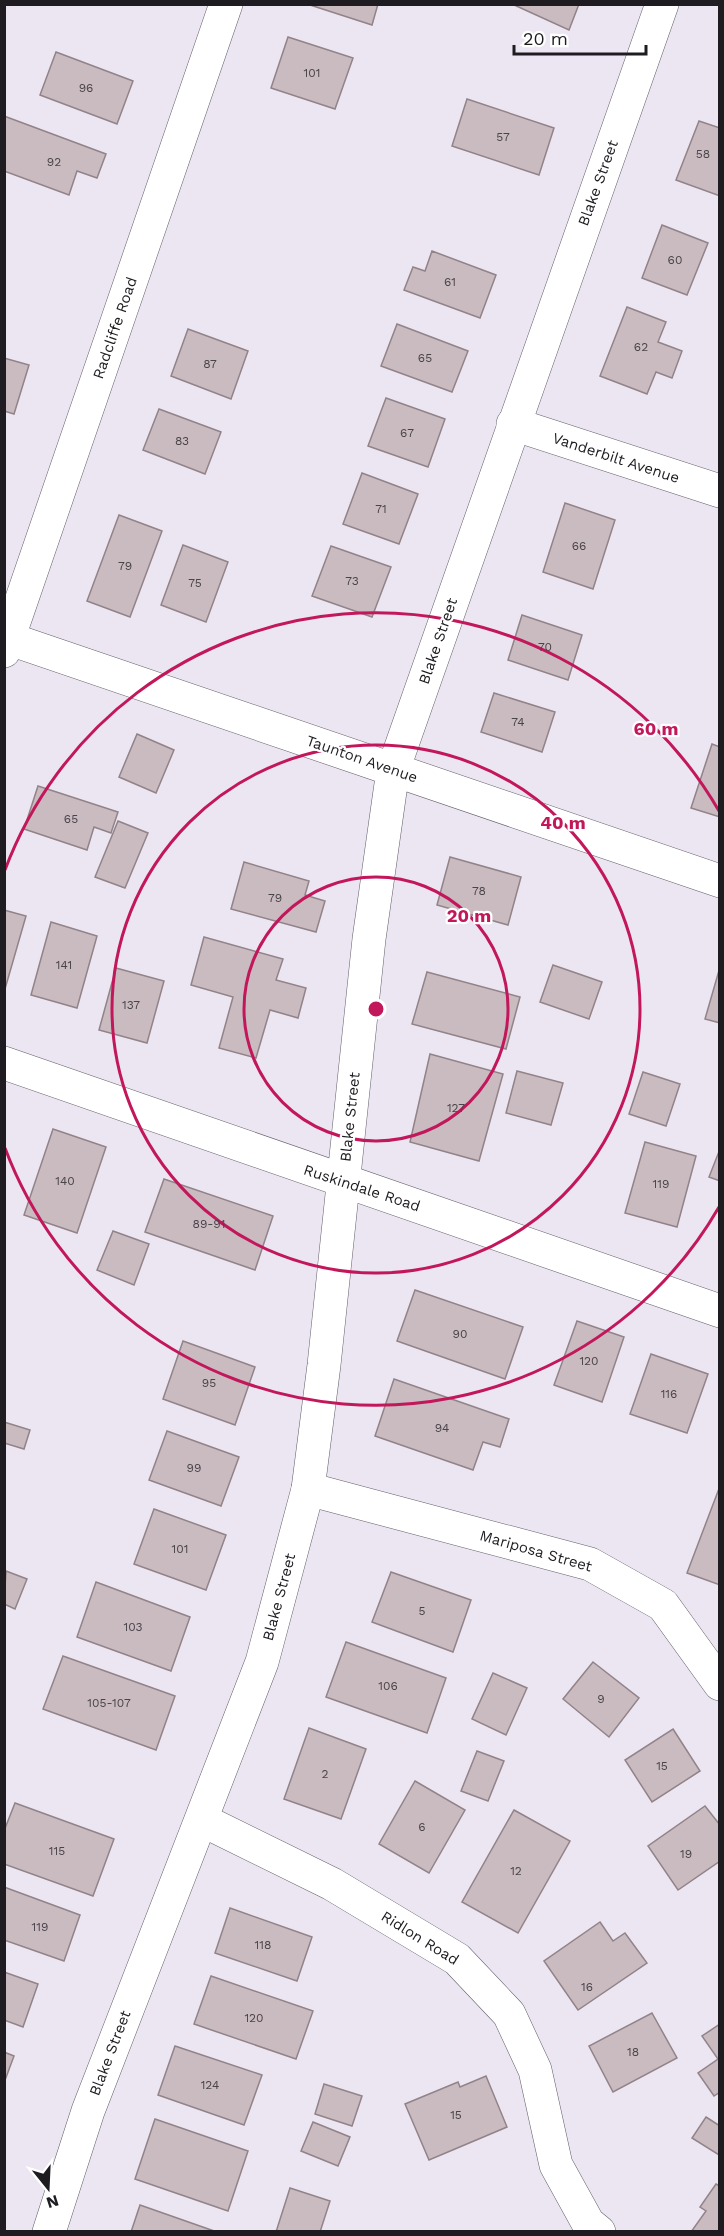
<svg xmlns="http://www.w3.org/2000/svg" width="724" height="2236" viewBox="0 0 724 2236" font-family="'Work Sans',sans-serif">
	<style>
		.building { fill: #cabbc0; stroke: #918388; stroke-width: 1.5 }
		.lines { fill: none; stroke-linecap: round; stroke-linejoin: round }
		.street-casing { stroke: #635f6a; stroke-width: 34 }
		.street { stroke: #fff; stroke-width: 33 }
		.ring { fill: none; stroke: #c2185b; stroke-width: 3 }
		.labels { text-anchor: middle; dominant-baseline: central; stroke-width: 4.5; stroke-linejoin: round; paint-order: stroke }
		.number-label { font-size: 12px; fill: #494449 }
		.street-label { font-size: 15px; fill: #1e1c21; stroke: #fff }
		.centre { fill: #c2185b; stroke: #fff; stroke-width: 3 }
		.ring-label { font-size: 18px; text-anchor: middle; font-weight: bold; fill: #c2185b; stroke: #fff; stroke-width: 4.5; stroke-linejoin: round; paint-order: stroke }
	</style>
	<rect width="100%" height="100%" fill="#ece6f3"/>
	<g class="building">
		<path d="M307 4H378L372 25Z"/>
		<path d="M512 4H579L569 30Z"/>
		<path d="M288 37 353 58 335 109 271 88Z"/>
		<path d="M56 52 133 81 117 124 40 95Z"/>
		<path d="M467 99 554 128 539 175 452 146Z"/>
		<path d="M4 116 106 154 97 178 77 171 69 195 4 171Z"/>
		<path d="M699 121 720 128V196L676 180Z"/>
		<path d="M662 225 708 243 687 295 642 278Z"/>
		<path d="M432 251 496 275 480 318 404 290 413 267 425 271Z"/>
		<path d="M627 307 666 322 658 342 682 351 672 378 656 372 647 394 600 376Z"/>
		<path d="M397 324 468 351 452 392 381 366Z"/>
		<path d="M188 329 248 351 231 399 171 376Z"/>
		<path d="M4 358 29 365 14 414 4 411Z"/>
		<path d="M386 398 445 419 428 467 368 446Z"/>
		<path d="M159 409 221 432 205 474 143 450Z"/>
		<path d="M362 473 418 494 399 544 343 524Z"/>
		<path d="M565 503 615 520 593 589 543 572Z"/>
		<path d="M119 515 162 531 130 617 87 601Z"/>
		<path d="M183 545 228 562 206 622 161 605Z"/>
		<path d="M331 546 391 567 372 617 312 596Z"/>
		<path d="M522 615 582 635 568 680 508 660Z"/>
		<path d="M494 693 555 712 542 752 481 732Z"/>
		<path d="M137 734 174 750 156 793 119 777Z"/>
		<path d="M712 744 720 747V817L691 808Z"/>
		<path d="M38 786 118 812 111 833 94 827 87 850 24 829Z"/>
		<path d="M118 821 148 833 125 888 95 877Z"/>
		<path d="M450 857 521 877 508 925 437 905Z"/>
		<path d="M244 862 309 881 305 895 325 901 316 932 231 909Z"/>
		<path d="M4 910 26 916 5 989H4Z"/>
		<path d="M51 922 97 936 77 1008 31 995Z"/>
		<path d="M204 937 283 959 276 980 306 988 298 1018 270 1010 256 1058 219 1048 233 997 191 985Z"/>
		<path d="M553 965 602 982 589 1019 540 1002Z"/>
		<path d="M720 967V1023L705 1019Z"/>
		<path d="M116 968 164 981 147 1043 99 1030Z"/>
		<path d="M427 972 520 997 506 1049 412 1024Z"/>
		<path d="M430 1054 503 1074 479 1161 410 1142Z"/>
		<path d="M517 1071 563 1083 551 1125 506 1113Z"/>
		<path d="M643 1072 680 1084 666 1126 629 1114Z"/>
		<path d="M53 1129 106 1147 77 1233 24 1215Z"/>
		<path d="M645 1142 696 1156 677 1227 625 1213Z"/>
		<path d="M720 1149V1181L709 1177Z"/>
		<path d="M164 1179 273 1216 255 1270 145 1232Z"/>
		<path d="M113 1231 149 1244 134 1285 97 1270Z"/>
		<path d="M415 1290 523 1327 505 1379 397 1341Z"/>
		<path d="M577 1321 624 1337 602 1402 554 1385Z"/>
		<path d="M183 1341 255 1367 235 1425 163 1399Z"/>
		<path d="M651 1354 708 1374 687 1433 630 1414Z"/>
		<path d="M394 1379 509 1419 500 1447 483 1442 473 1470 375 1436Z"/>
		<path d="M4 1422 30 1430 24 1449 4 1443Z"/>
		<path d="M167 1431 239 1457 221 1506 149 1480Z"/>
		<path d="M720 1486V1585L687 1573Z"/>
		<path d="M154 1509 226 1535 206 1590 134 1564Z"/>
		<path d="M6 1571 27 1579 15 1609 4 1604Z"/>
		<path d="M391 1572 471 1600 453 1652 372 1622Z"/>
		<path d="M96 1582 190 1617 171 1671 77 1637Z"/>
		<path d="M346 1642 446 1678 427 1733 326 1697Z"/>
		<path d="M63 1656 175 1696 156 1750 43 1709Z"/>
		<path d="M593 1662 639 1698 609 1737 563 1699Z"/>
		<path d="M493 1673 527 1688 506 1735 472 1719Z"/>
		<path d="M309 1728 366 1749 341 1819 284 1799Z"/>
		<path d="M673 1729 700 1771 652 1802 625 1760Z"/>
		<path d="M477 1751 504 1761 488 1801 461 1791Z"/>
		<path d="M415 1781 465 1810 429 1873 379 1844Z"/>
		<path d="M15 1803 114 1839 93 1896 4 1864V1831Z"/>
		<path d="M705 1806 720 1825V1861L678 1890 648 1846Z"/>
		<path d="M514 1810 570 1841 518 1933 462 1902Z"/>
		<path d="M4 1887 80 1915 64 1961 4 1940Z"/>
		<path d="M230 1908 312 1937 297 1981 215 1953Z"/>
		<path d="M600 1922 613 1941 625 1933 647 1963 578 2010 544 1961Z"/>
		<path d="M4 1972 38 1984 23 2027 4 2020Z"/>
		<path d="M211 1976 313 2011 296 2059 194 2024Z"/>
		<path d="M652 2013 677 2058 613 2092 589 2046Z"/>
		<path d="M720 2024V2092L714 2096 698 2073 718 2059 702 2036Z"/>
		<path d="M175 2046 262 2075 244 2125 158 2095Z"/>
		<path d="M4 2052 14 2056 4 2083Z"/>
		<path d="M486 2076 507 2127 429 2160 405 2104 458 2082 460 2087Z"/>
		<path d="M324 2084 362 2096 352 2126 315 2114Z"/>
		<path d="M706 2117 720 2126 719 2155 692 2138Z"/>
		<path d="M155 2119 248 2151 228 2211 135 2179Z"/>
		<path d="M313 2122 350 2137 338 2166 301 2151Z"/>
		<path d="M716 2184 720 2186V2232H691L706 2211 700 2207Z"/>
		<path d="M290 2188 330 2201 320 2232H276Z"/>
		<path d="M140 2205 217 2232H131Z"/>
	</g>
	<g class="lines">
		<defs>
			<g id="street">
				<path d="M513 424 720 491"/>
				<path d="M4 637 720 881"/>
				<path d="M4 651 226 4"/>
				<path d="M4 1063 720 1311"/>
				<path d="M308 1489 590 1564 663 1605 720 1684"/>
				<path d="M202 1820 332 1884 457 1959 509 2014 535 2070 556 2165 588 2223 599 2232"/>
				<path d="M49 2232 88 2111 262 1662 308 1489 324 1365 369 939 393 770 662 4"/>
			</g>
		</defs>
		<use href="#street" class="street-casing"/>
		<use href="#street" class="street"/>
	</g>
	<g class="ring">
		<circle cx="376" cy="1009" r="132"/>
		<circle cx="376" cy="1009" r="264"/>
		<path d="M719 1207A396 396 0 0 1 5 1148M5 870A396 396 0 0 1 719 811"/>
	</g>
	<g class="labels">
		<g class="number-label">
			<text x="312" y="73">101</text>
			<text x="86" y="88">96</text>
			<text x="503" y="137">57</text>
			<text x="703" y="154">58</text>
			<text x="54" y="162">92</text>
			<text x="675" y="260">60</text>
			<text x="450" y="282">61</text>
			<text x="641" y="347">62</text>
			<text x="425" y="358">65</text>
			<text x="210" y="364">87</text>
			<text x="407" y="433">67</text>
			<text x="182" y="441">83</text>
			<text x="381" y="509">71</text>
			<text x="579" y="546">66</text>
			<text x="125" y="566">79</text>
			<text x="352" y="581">73</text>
			<text x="195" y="583">75</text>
			<text x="545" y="647">70</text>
			<text x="518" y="722">74</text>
			<text x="71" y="819">65</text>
			<text x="479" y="891">78</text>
			<text x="275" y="898">79</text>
			<text x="64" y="965">141</text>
			<text x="131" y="1005">137</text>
			<text x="456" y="1108">127</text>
			<text x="65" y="1181">140</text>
			<text x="661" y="1184">119</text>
			<text x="209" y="1224">89-91</text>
			<text x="460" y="1334">90</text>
			<text x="589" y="1361">120</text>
			<text x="209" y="1383">95</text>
			<text x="669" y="1394">116</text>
			<text x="442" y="1428">94</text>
			<text x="194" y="1468">99</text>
			<text x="180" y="1549">101</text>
			<text x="422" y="1611">5</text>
			<text x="133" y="1627">103</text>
			<text x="388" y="1686">106</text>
			<text x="601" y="1699">9</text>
			<text x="109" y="1703">105-107</text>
			<text x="662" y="1766">15</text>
			<text x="325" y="1774">2</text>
			<text x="422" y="1827">6</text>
			<text x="57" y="1851">115</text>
			<text x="686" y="1854">19</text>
			<text x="516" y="1871">12</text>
			<text x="40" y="1927">119</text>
			<text x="263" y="1945">118</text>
			<text x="587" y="1987">16</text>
			<text x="254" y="2018">120</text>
			<text x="633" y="2052">18</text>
			<text x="210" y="2085">124</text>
			<text x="456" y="2115">15</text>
		</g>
		<g class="street-label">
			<text transform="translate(598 183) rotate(-70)">Blake Street</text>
			<text transform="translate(115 328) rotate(-71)">Radcliffe Road</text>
			<text transform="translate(616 458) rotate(18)">Vanderbilt Avenue</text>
			<text transform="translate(438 641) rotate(-71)">Blake Street</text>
			<text transform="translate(362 759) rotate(19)">Taunton Avenue</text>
			<text transform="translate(350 1117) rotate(-84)">Blake Street</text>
			<text transform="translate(362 1188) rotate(18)">Ruskindale Road</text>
			<text transform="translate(536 1551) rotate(16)">Mariposa Street</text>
			<text transform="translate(279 1597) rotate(-75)">Blake Street</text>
			<text transform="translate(420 1938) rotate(32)">Ridlon Road</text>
			<text transform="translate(110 2053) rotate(-69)">Blake Street</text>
		</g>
	</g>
	<circle cx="376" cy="1009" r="9" class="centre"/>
	<g class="ring-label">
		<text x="656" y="735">60 m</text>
		<text x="563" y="829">40 m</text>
		<text x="469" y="922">20 m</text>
	</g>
	<rect width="724" height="2236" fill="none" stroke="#1e1c21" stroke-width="12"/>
	<g transform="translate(48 2188) rotate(162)" stroke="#ffffff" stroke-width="4.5" paint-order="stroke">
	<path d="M0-4.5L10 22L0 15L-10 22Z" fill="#1e1c21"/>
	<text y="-9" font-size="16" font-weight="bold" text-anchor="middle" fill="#1e1c21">N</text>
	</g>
	<path d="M514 45v9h132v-9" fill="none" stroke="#1e1c21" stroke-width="3"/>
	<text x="523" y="45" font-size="18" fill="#1e1c21" stroke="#ffffff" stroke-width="4.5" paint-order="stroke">20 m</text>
</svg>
